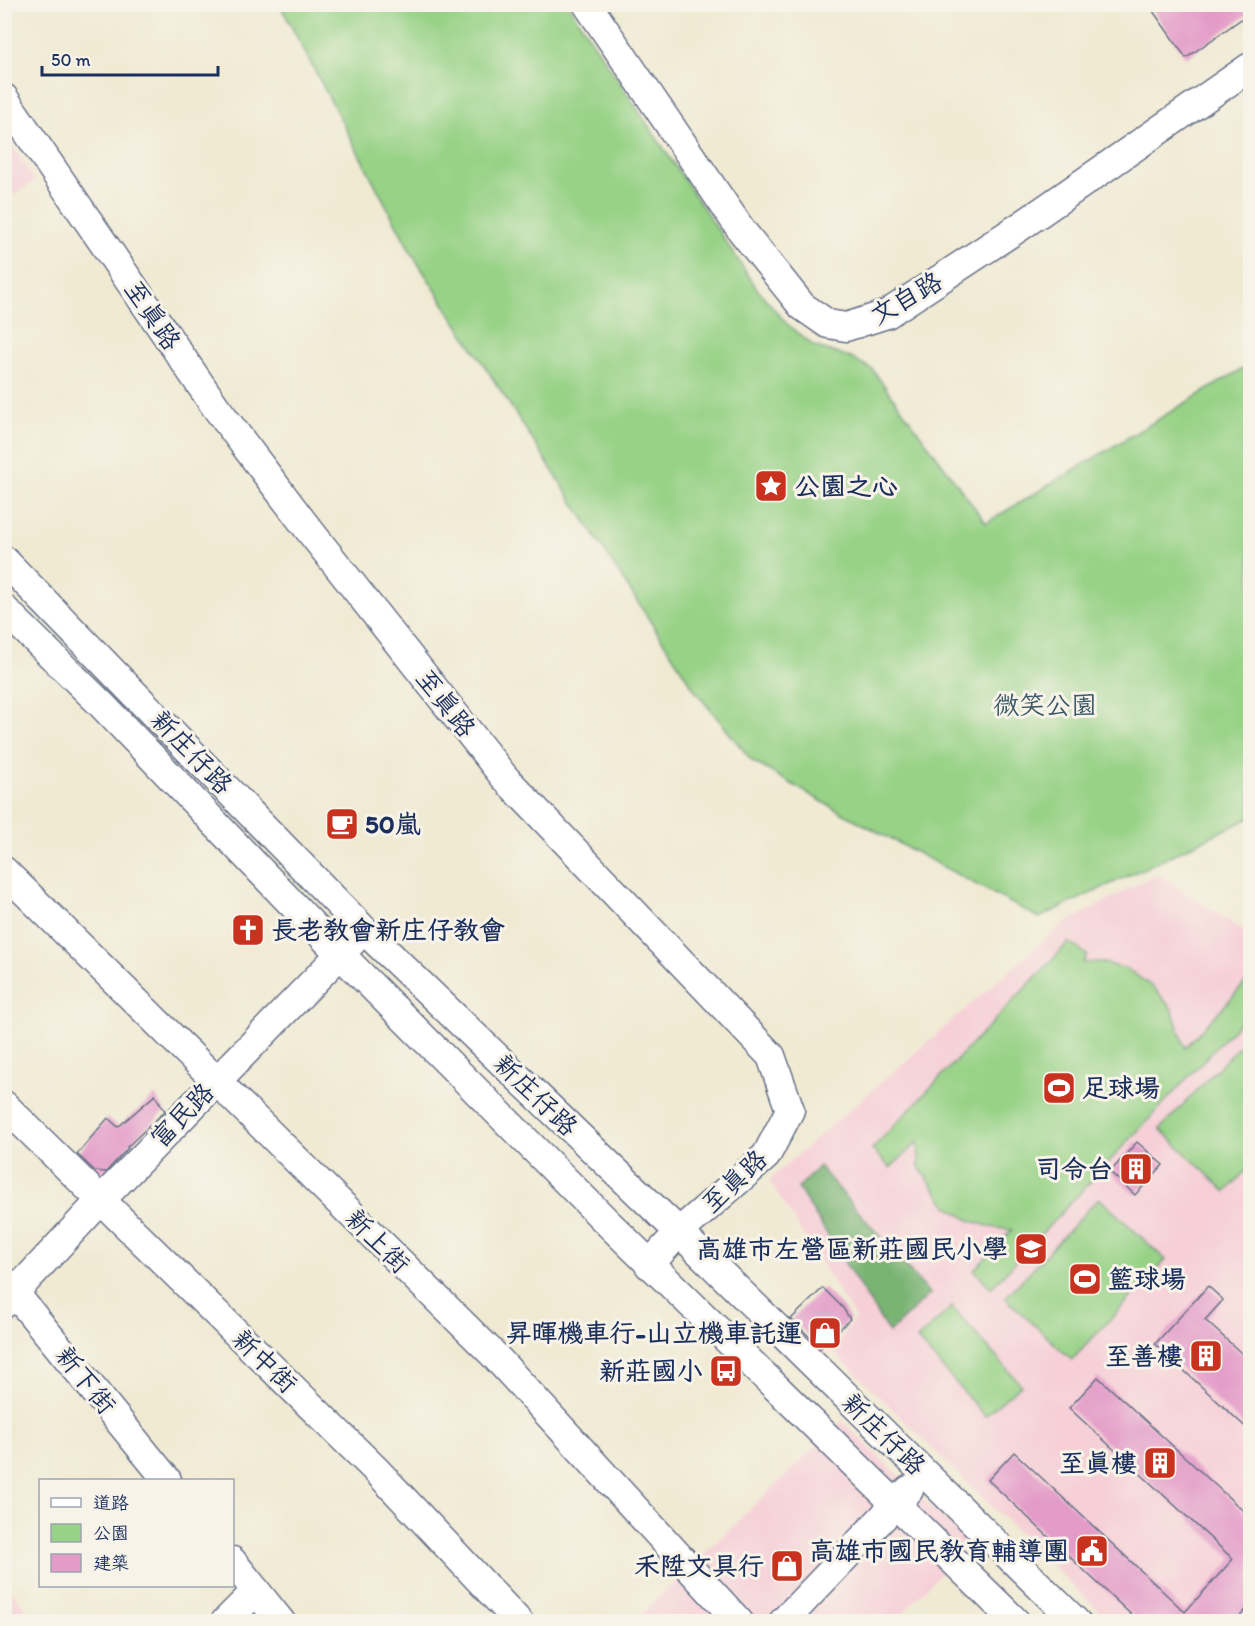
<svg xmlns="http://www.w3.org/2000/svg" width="1255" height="1626" viewBox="0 0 1255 1626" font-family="Itim,'LXGW WenKai TC',sans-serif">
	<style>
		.built { fill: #f6cfd7 }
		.green { fill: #97d286; stroke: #598072; stroke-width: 1.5 }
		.forest { fill: #79b473; stroke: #4a7268; stroke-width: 1.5 }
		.building { fill: #e39bc8 }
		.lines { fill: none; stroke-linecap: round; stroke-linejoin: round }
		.minor-casing { stroke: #667087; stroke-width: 31 }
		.minor { stroke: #fff; stroke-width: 28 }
		.labels { text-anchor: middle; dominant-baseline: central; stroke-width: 6; stroke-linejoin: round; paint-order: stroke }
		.street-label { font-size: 26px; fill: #1b2f5e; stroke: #f7f3e8 }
		.poi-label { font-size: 26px; font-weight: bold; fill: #1b2f5e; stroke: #f7f3e8; text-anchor: end }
		.park-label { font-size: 26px; fill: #3a5868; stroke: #f7f3e8 }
	</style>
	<rect width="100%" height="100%" fill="#f7f3e8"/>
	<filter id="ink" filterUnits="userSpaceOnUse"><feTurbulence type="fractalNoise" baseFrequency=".0167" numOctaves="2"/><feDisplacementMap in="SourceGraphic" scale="12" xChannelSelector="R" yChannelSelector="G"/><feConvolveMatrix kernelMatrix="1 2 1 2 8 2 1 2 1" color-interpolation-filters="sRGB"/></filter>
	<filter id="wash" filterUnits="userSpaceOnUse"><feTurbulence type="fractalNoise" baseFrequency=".008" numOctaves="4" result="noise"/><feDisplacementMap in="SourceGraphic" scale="24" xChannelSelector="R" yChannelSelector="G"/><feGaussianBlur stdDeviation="1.35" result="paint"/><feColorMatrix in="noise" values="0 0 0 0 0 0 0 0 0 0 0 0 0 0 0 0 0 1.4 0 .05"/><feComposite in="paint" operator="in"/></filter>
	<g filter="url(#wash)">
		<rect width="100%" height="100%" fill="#f0ead3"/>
		<g class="built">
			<path d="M4 133 35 181 5 200H4Z"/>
			<path d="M1157 874 1250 935V1621H1109L832 1350 855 1318 769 1180 1062 925Z"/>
			<path d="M842 1421 969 1543 895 1621 633 1622Z"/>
			<path d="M4 1583H5L36 1621H5Z"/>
		</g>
		<g class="green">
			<path d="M280 5H568L758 290 787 324 814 346 851 358 872 369 986 523 1250 364V818L1039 918 833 808 752 761 696 692 412 254Z"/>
			<path d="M1069 942 1087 955 1083 963 1100 962 1127 969 1153 987 1172 1009 1185 1048 1250 978V1011L991 1288 974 1270 1012 1230 990 1227 969 1220 947 1206 919 1167 918 1142 890 1168 872 1149Z"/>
			<path d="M1239 1046 1250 1057V1166L1226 1192 1160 1129Z"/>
			<path d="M1099 1198 1166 1260 1072 1360 1005 1298Z"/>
			<path d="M952 1307 1021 1385 985 1416 917 1339Z"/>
		</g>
		<path class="forest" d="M819 1166 930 1294 889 1333 798 1188Z"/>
		<g id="blocks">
			<g class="building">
				<path d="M1148 4H1251V12L1186 58Z"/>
				<path d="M155 1095 165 1111 127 1147 128 1148 106 1172 95 1171 77 1154 108 1118 118 1127Z"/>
				<path d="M1137 1142 1163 1165 1135 1195 1110 1172Z"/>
				<path d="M1208 1286 1223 1300 1205 1320 1251 1362V1432L1155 1344Z"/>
				<path d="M823 1288 843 1308 850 1319 821 1348 791 1319Z"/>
				<path d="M1098 1377 1251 1518V1604L1235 1622H1139L988 1480 1014 1452 1185 1612 1233 1559 1069 1408Z"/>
			</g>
		</g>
	</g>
	<g filter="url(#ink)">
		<use href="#blocks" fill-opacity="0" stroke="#667087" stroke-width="1.5"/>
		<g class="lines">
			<defs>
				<g id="minor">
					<path d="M587 4 742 231 802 306 828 324 846 327 887 314 1021 226 1250 67"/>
					<path d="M4 98 215 406 302 521 505 778 771 1056 790 1110 766 1156 679 1232 649 1265"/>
					<path d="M4 560 364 930 679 1232 1076 1622"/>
					<path d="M4 609 102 705 339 953 607 1222 1016 1622"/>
					<path d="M4 871 494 1355 739 1622"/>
					<path d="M4 1105 377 1471 519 1622"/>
					<path d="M4 1280 167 1480"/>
					<path d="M4 1304 101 1200 352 942"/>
					<path d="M232 1561 281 1622"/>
					<path d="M225 1622 256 1591"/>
					<path d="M783 1622 909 1490"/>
				</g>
			</defs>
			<use href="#minor" class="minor-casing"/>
			<use href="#minor" class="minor"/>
		</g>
	</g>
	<defs>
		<symbol id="sight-square" viewBox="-11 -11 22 22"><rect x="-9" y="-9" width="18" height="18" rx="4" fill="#c8321e" stroke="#f7f3e8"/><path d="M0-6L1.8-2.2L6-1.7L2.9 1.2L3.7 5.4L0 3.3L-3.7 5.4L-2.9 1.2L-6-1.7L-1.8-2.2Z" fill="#fff"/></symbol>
		<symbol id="cafe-square" viewBox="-11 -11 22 22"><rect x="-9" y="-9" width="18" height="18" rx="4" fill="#c8321e" stroke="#f7f3e8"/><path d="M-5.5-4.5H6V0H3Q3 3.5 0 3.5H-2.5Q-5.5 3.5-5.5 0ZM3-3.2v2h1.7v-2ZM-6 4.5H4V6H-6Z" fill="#fff"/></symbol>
		<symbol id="church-square" viewBox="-11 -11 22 22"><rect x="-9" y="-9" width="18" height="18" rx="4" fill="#c8321e" stroke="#f7f3e8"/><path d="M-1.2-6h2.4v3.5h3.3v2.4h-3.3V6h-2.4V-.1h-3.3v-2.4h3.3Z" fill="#fff"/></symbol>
		<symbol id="stadium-square" viewBox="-11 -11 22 22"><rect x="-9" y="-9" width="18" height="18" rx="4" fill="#c8321e" stroke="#f7f3e8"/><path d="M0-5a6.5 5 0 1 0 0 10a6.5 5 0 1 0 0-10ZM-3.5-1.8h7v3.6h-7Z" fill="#fff"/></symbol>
		<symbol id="building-square" viewBox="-11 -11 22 22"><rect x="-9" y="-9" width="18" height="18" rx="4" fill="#c8321e" stroke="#f7f3e8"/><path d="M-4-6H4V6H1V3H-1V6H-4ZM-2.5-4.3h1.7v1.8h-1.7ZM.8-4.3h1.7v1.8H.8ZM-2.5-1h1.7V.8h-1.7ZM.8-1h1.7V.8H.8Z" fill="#fff"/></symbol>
		<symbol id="school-square" viewBox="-11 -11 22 22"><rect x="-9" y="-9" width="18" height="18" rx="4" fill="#c8321e" stroke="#f7f3e8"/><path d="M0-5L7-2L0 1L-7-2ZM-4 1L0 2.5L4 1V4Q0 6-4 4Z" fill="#fff"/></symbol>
		<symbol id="shop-square" viewBox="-11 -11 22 22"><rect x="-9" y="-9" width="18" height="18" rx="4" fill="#c8321e" stroke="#f7f3e8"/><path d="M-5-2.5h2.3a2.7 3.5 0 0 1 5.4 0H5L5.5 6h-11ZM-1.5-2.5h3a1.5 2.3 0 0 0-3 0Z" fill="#fff"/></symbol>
		<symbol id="bus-square" viewBox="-11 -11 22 22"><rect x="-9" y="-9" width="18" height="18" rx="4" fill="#c8321e" stroke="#f7f3e8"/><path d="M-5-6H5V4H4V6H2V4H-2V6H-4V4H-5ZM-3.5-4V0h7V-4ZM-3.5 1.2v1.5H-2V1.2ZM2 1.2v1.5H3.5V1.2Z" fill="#fff"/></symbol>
		<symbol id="civic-square" viewBox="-11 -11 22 22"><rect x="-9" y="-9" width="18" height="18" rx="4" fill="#c8321e" stroke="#f7f3e8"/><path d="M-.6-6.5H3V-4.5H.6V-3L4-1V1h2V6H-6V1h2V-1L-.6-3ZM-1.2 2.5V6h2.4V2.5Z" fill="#fff"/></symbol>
	</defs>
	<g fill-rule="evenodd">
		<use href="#sight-square" x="752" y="467" width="38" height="38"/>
		<use href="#cafe-square" x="323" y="805" width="38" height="38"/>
		<use href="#church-square" x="229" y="911" width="38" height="38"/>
		<use href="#stadium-square" x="1040" y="1069" width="38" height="38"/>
		<use href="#building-square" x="1117" y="1150" width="38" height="38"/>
		<use href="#school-square" x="1012" y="1230" width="38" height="38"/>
		<use href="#stadium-square" x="1066" y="1260" width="38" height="38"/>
		<use href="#shop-square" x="806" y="1314" width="38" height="38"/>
		<use href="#building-square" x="1187" y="1337" width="38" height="38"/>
		<use href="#bus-square" x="707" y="1352" width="38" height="38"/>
		<use href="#building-square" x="1141" y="1444" width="38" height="38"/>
		<use href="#civic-square" x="1073" y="1532" width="38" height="38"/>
		<use href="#shop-square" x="768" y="1547" width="38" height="38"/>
	</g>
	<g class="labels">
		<g class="street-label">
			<text transform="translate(906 298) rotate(-30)">文自路</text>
			<text transform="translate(153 315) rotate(56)">至真路</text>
			<text transform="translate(446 703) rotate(52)">至真路</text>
			<text transform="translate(192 752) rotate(46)">新庄仔路</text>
			<text transform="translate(536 1095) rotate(44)">新庄仔路</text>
			<text transform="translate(182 1115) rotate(-46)">富民路</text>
			<text transform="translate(734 1181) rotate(-43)">至真路</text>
			<text transform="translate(378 1241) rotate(45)">新上街</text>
			<text transform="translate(265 1361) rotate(44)">新中街</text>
			<text transform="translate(86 1380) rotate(51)">新下街</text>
			<text transform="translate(884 1434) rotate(44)">新庄仔路</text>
		</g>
		<g class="poi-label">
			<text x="794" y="486" text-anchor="start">公園之心</text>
			<text x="365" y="824" text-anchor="start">50嵐</text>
			<text x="271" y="930" text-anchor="start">長老教會新庄仔教會</text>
			<text x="1082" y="1088" text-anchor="start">足球場</text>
			<text x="1113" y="1169">司令台</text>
			<text x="1008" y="1249">高雄市左營區新莊國民小學</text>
			<text x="1108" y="1279" text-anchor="start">籃球場</text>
			<text x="802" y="1333">昇暉機車行-山立機車託運</text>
			<text x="1183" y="1356">至善樓</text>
			<text x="703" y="1371">新莊國小</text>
			<text x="1137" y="1463">至真樓</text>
			<text x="1069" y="1551">高雄市國民教育輔導團</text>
			<text x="764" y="1566">禾陞文具行</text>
		</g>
		<g class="park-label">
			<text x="1045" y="705">微笑公園</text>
		</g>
	</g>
	<rect width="1255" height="1626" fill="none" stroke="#f7f3e8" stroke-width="24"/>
	<rect x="39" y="1479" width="195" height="108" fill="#f7f3e8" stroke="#9fa5b1" stroke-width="1.5"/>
	<rect x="51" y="1498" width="30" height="9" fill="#ffffff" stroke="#9fa5b1" stroke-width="1.5"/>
	<text x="93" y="1509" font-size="18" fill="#1b2f5e">道路</text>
	<rect x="51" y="1524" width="30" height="18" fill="#97d286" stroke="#9fa5b1" stroke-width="1.5"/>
	<text x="93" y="1539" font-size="18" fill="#1b2f5e">公園</text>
	<rect x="51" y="1554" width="30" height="18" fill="#e39bc8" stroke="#9fa5b1" stroke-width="1.5"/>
	<text x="93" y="1569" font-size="18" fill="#1b2f5e">建築</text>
	<path d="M42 66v9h176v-9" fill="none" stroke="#1b2f5e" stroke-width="3"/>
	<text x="51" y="66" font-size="18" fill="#1b2f5e" stroke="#f7f3e8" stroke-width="4.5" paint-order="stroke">50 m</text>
</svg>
